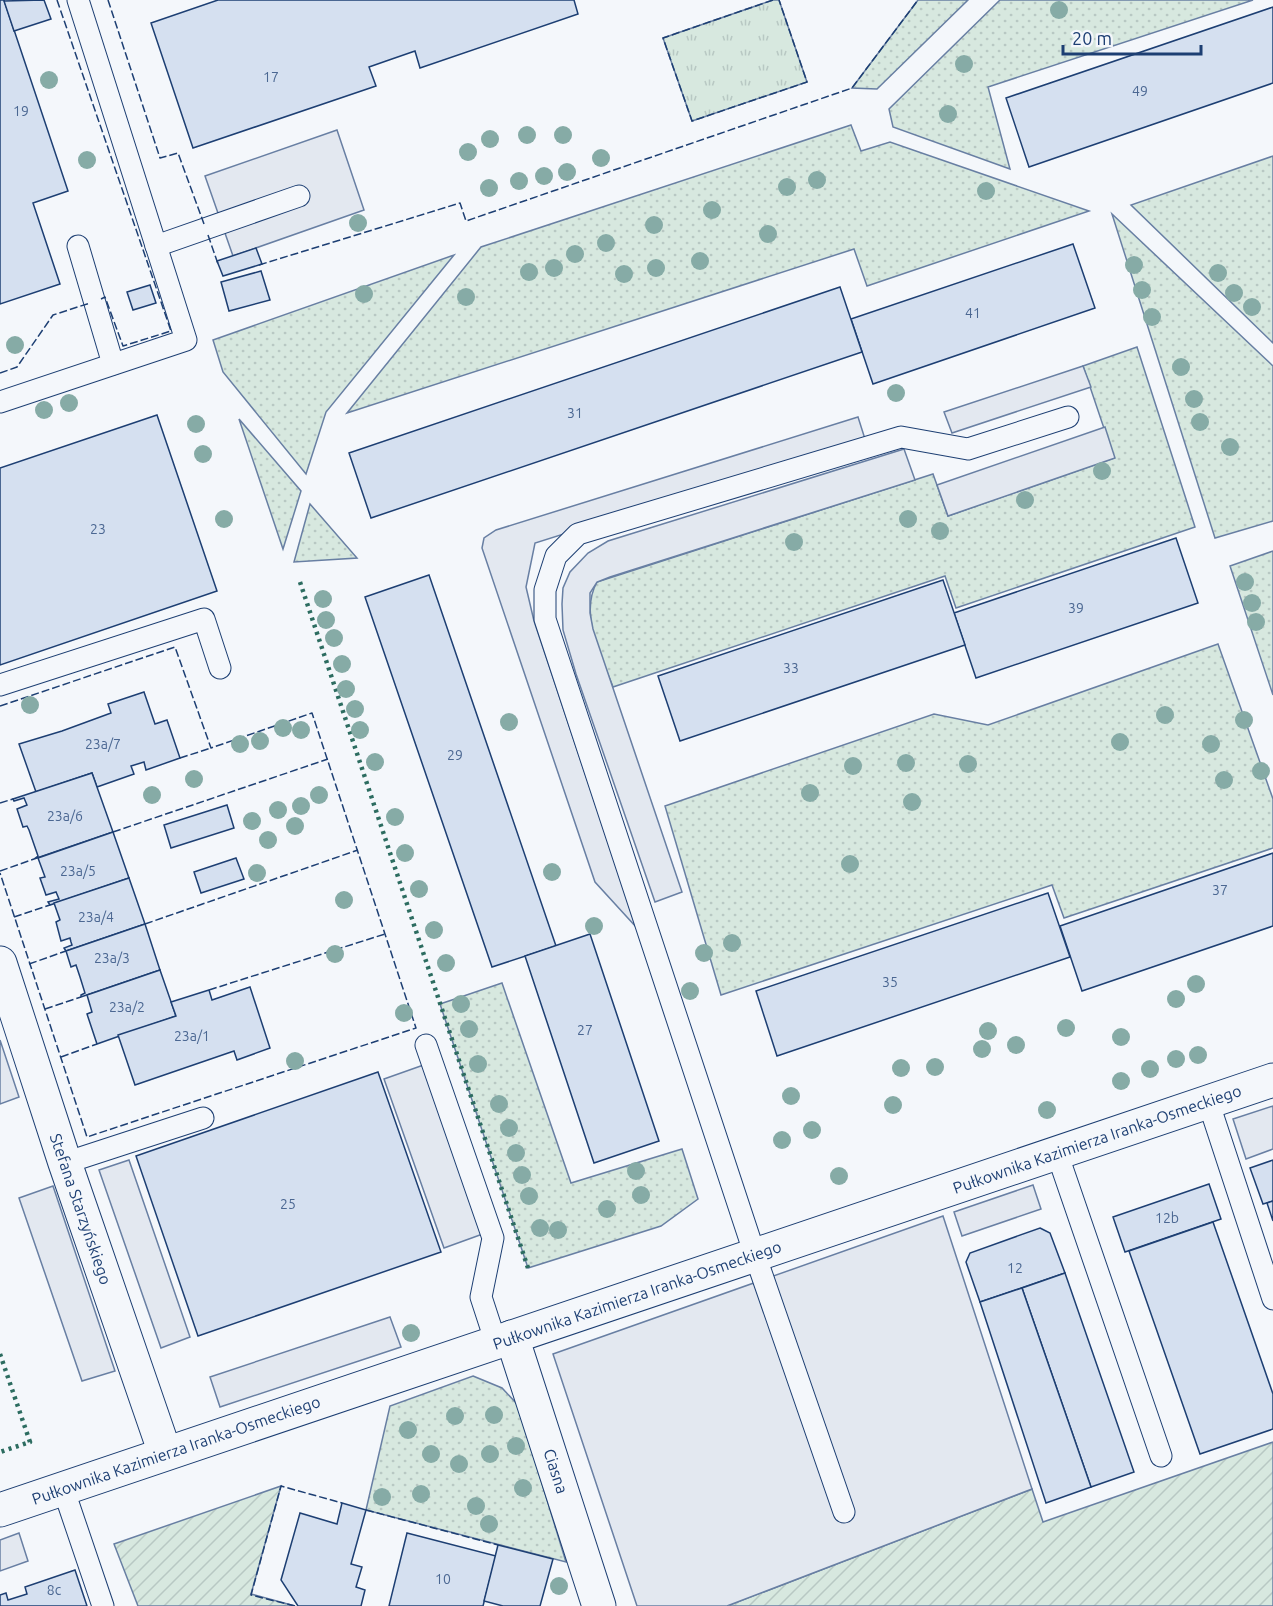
<svg xmlns="http://www.w3.org/2000/svg" width="1273" height="1606" viewBox="0 0 1273 1606" font-family="Ubuntu,sans-serif">
	<style>
		.grass { fill: url(#grass-dots); stroke: #687fa3; stroke-width: 1.5 }
		.park { fill: url(#park-tufts); stroke: #687fa3; stroke-width: 1.5 }
		.garden { fill: url(#garden-furrows); stroke: #687fa3; stroke-width: 1.5 }
		.parking { fill: #e3e8f0; stroke: #687fa3; stroke-width: 1.5 }
		.building { fill: #d5e0f0; stroke: #1d3f73; stroke-width: 1.5 }
		.lines { fill: none; stroke-linecap: round; stroke-linejoin: round }
		.service-casing { stroke: #1d3f73; stroke-width: 23 }
		.minor-casing { stroke: #1d3f73; stroke-width: 35 }
		.tertiary-casing { stroke: #1d3f73; stroke-width: 35 }
		.service { stroke: #f4f7fb; stroke-width: 21 }
		.minor { stroke: #f4f7fb; stroke-width: 33 }
		.tertiary { stroke: #f4f7fb; stroke-width: 33 }
		.hedge { stroke: #2c6c60; stroke-width: 4.5; stroke-dasharray: 3 4.5; stroke-linecap: butt }
		.fence { stroke: #1d3f73; stroke-width: 1.5; stroke-dasharray: 8 3; stroke-linecap: butt }
		.tree { fill: #86aba6 }
		.labels { text-anchor: middle; dominant-baseline: central; stroke-width: 4.5; stroke-linejoin: round; paint-order: stroke }
		.number-label { font-size: 14px; fill: #4b6792 }
		.street-label { font-size: 16px; fill: #1d3f73; stroke: #f4f7fb }
	</style>
	<defs>
		<pattern id="grass-dots" width="8" height="8" patternUnits="userSpaceOnUse" patternTransform="scale(1.5)"><rect width="8" height="8" fill="#d7e8df"/><path d="M2 2h.1M6 6h.1" fill="none" stroke="#b8c8c3" stroke-width="1.8" stroke-linecap="round"/></pattern>
		<pattern id="park-tufts" width="24" height="20" patternUnits="userSpaceOnUse" patternTransform="scale(1.5)"><rect width="24" height="20" fill="#d7e8df"/><path d="M3 7l-1-3M5 7V3M7 7l1-3M15 17l-1-3M17 17v-4M19 17l1-3" fill="none" stroke="#b8c8c3"/></pattern>
		<pattern id="garden-furrows" width="10" height="10" patternUnits="userSpaceOnUse" patternTransform="scale(1.5)"><rect width="10" height="10" fill="#d7e8df"/><path d="M-1 1l2-2M0 10L10 0M9 11l2-2" fill="none" stroke="#b8c8c3"/></pattern>
	</defs>
	<rect width="100%" height="100%" fill="#f4f7fb"/>
	<g class="grass">
		<path d="M918 0H968L877 89 852 88Z"/>
		<path d="M1000 0H1253L988 87 1010 169 893 127 889 109Z"/>
		<path d="M851 125 861 151 890 142 1089 211 867 286 854 249 347 413 481 247Z"/>
		<path d="M1273 156V343L1131 205Z"/>
		<path d="M1112 214 1273 366V521L1215 538Z"/>
		<path d="M454 255 326 412 306 474 223 372 213 340Z"/>
		<path d="M1137 347 1195 527 956 608 945 576 613 687C601 656 579 614 597 582L933 474 948 516 1114 458 1083 366Z"/>
		<path d="M239 419 301 491 283 549Z"/>
		<path d="M310 504 357 558 294 562Z"/>
		<path d="M1273 551V695L1230 566Z"/>
		<path d="M1218 644 1273 799V848L1064 918 1052 885 721 995 665 806 934 714 988 725Z"/>
		<path d="M502 983 571 1183 682 1149 698 1199 661 1226 528 1268 440 1004Z"/>
		<path d="M473 1376 502 1388 518 1405 566 1562 366 1510 390 1406Z"/>
	</g>
	<path class="park" d="M773 0H779L807 82 692 121 663 38Z"/>
	<g class="garden">
		<path d="M1273 1442V1606H727L1032 1489 1043 1522Z"/>
		<path d="M281 1486 251 1594 295 1606H138L114 1544Z"/>
	</g>
	<g class="parking">
		<path d="M337 130 364 210 233 256 205 176Z"/>
		<path d="M1083 366 1091 387 952 433 944 412Z"/>
		<path d="M858 417 865 439 535 543 526 587 534 621 637 928 595 882 482 548 484 538 496 530Z"/>
		<path d="M1105 427 1115 458 948 516 937 485Z"/>
		<path d="M904 449 915 480 610 577 597 582 590 593V613L593 629 682 892 655 902 576 674 563 630 562 604 563 588 570 572 588 553 608 541Z"/>
		<path d="M0 1040 19 1097 0 1104Z"/>
		<path d="M432 1062 491 1231 444 1248 384 1079Z"/>
		<path d="M1273 1106V1149L1246 1159 1233 1119Z"/>
		<path d="M129 1160 190 1337 161 1348 99 1170Z"/>
		<path d="M1033 1185 1041 1209 962 1236 954 1212Z"/>
		<path d="M53 1186 115 1371 82 1381 19 1198Z"/>
		<path d="M943 1216 1032 1489 727 1606H637L553 1354Z"/>
		<path d="M390 1317 401 1347 220 1407 210 1377Z"/>
		<path d="M19 1533 28 1561 0 1571V1540Z"/>
	</g>
	<g class="building">
		<path d="M0 0H4L68 191 33 203 60 284 0 304Z"/>
		<path d="M44 0 51 19 14 31 4 1Z"/>
		<path d="M218 0H574L578 14 420 68 415 51 389 60 369 67 376 86 193 148 151 23Z"/>
		<path d="M1273 7V83L1029 167 1006 98Z"/>
		<path d="M1073 244 1095 308 873 384 851 319Z"/>
		<path d="M256 248 262 264 223 276 217 261Z"/>
		<path d="M261 271 270 300 229 311 221 282Z"/>
		<path d="M150 285 156 303 133 310 127 292Z"/>
		<path d="M840 287 862 352 371 518 349 453Z"/>
		<path d="M157 415 217 591 0 665V468Z"/>
		<path d="M1176 538 1198 603 976 678 954 613Z"/>
		<path d="M429 575 556 946 492 967 365 597Z"/>
		<path d="M943 580 965 645 680 741 658 676Z"/>
		<path d="M144 692 155 724 167 720 180 758 146 770 144 762 131 766 134 774 97 787 92 773 36 792 19 744 62 731 111 713 108 704Z"/>
		<path d="M92 773 113 832 34 859 38 856 29 830 27 826 23 827 17 809 27 805 24 798 14 801 13 799Z"/>
		<path d="M227 805 234 828 171 848 164 825Z"/>
		<path d="M113 832 129 878 50 905 48 902 59 899 56 892 46 895 40 878 45 877 38 858Z"/>
		<path d="M1273 853V926L1082 991 1060 926Z"/>
		<path d="M236 858 244 879 201 893 194 872Z"/>
		<path d="M129 878 145 924 66 951 64 948 72 945 71 942 70 938 61 941 56 922 60 920 54 903Z"/>
		<path d="M1048 893 1070 957 777 1056 756 991Z"/>
		<path d="M145 924 160 970 81 997V995L85 993 80 977 76 965 71 967 66 951Z"/>
		<path d="M590 934 659 1141 594 1163 525 956Z"/>
		<path d="M160 970 176 1016 97 1044 87 1014 92 1012 87 995Z"/>
		<path d="M250 987 270 1048 237 1060 234 1051 135 1085 118 1035 176 1016 171 1002 209 990 212 1000Z"/>
		<path d="M378 1072 441 1252 198 1336 136 1156Z"/>
		<path d="M1273 1160V1201L1263 1204 1250 1168Z"/>
		<path d="M1209 1184 1221 1219 1125 1252 1113 1217Z"/>
		<path d="M1273 1201V1221L1267 1203Z"/>
		<path d="M1213 1222 1273 1394V1429L1200 1454 1129 1251Z"/>
		<path d="M1040 1228 1050 1233 1065 1273 980 1302 966 1262 970 1253Z"/>
		<path d="M1065 1273 1134 1472 1091 1487 1022 1288Z"/>
		<path d="M1022 1288 1091 1487 1046 1503 980 1302Z"/>
		<path d="M342 1503 366 1510 351 1564 362 1567 356 1587 365 1590 361 1606H298L281 1580 300 1513 337 1524Z"/>
		<path d="M407 1533 496 1556 483 1606H389Z"/>
		<path d="M498 1545 553 1559 540 1606H503L484 1601Z"/>
		<path d="M75 1570 87 1606H0V1595L6 1593 8 1600 27 1594 25 1587Z"/>
	</g>
	<g class="lines">
		<defs>
			<g id="service">
				<path d="M78 246 113 364"/>
				<path d="M156 246 299 196"/>
				<path d="M0 402 186 340 78 0"/>
				<path d="M0 685 204 619 220 668"/>
				<path d="M426 1045 493 1238 481 1297 496 1343"/>
				<path d="M1208 1101 1273 1299"/>
				<path d="M1057 1153 1161 1456"/>
				<path d="M65 1163 203 1118"/>
				<path d="M63 1488 103 1606"/>
				<path d="M844 1512 755 1255 545 619V590L556 556 578 534 901 437 968 449 1068 417"/>
			</g>
			<g id="minor">
				<path d="M0 963 65 1163 165 1453"/>
				<path d="M512 1337 599 1606"/>
			</g>
			<path id="tertiary" d="M0 1510 1273 1080"/>
		</defs>
		<use href="#service" class="service-casing"/>
		<use href="#minor" class="minor-casing"/>
		<use href="#tertiary" class="tertiary-casing"/>
		<use href="#service" class="service"/>
		<use href="#minor" class="minor"/>
		<use href="#tertiary" class="tertiary"/>
		<g class="hedge">
			<path d="M300 582 528 1268"/>
			<path d="M0 1354 30 1442 0 1452"/>
		</g>
		<g class="fence">
			<path d="M57 0 171 331 123 346 105 297 101 299"/>
			<path d="M108 0 160 158 178 153 204 224"/>
			<path d="M773 0 663 38 692 121 807 82 779 0"/>
			<path d="M208 235 218 264"/>
			<path d="M259 265 460 203 466 221 852 88 918 0"/>
			<path d="M0 373 17 367 53 315 90 303"/>
			<path d="M0 706 175 647 211 748 312 713 416 1028 87 1137 0 873"/>
			<path d="M180 758 211 748"/>
			<path d="M0 803 13 799"/>
			<path d="M113 832 328 759"/>
			<path d="M0 871 34 859"/>
			<path d="M14 917 50 905"/>
			<path d="M145 924 358 850"/>
			<path d="M29 964 66 951"/>
			<path d="M209 990 385 934"/>
			<path d="M45 1009 81 997"/>
			<path d="M61 1057 97 1044"/>
			<path d="M366 1510 498 1545"/>
			<path d="M295 1606 251 1595 281 1486 342 1503"/>
		</g>
	</g>
	<g class="tree">
		<circle cx="1059" cy="10" r="9"/>
		<circle cx="964" cy="64" r="9"/>
		<circle cx="49" cy="80" r="9"/>
		<circle cx="948" cy="114" r="9"/>
		<circle cx="527" cy="135" r="9"/>
		<circle cx="563" cy="135" r="9"/>
		<circle cx="490" cy="139" r="9"/>
		<circle cx="468" cy="152" r="9"/>
		<circle cx="601" cy="158" r="9"/>
		<circle cx="87" cy="160" r="9"/>
		<circle cx="567" cy="172" r="9"/>
		<circle cx="544" cy="176" r="9"/>
		<circle cx="817" cy="180" r="9"/>
		<circle cx="519" cy="181" r="9"/>
		<circle cx="787" cy="187" r="9"/>
		<circle cx="489" cy="188" r="9"/>
		<circle cx="986" cy="191" r="9"/>
		<circle cx="712" cy="210" r="9"/>
		<circle cx="358" cy="223" r="9"/>
		<circle cx="654" cy="225" r="9"/>
		<circle cx="768" cy="234" r="9"/>
		<circle cx="606" cy="243" r="9"/>
		<circle cx="575" cy="254" r="9"/>
		<circle cx="700" cy="261" r="9"/>
		<circle cx="1134" cy="265" r="9"/>
		<circle cx="554" cy="268" r="9"/>
		<circle cx="656" cy="268" r="9"/>
		<circle cx="529" cy="272" r="9"/>
		<circle cx="1218" cy="273" r="9"/>
		<circle cx="624" cy="274" r="9"/>
		<circle cx="1142" cy="290" r="9"/>
		<circle cx="1234" cy="293" r="9"/>
		<circle cx="364" cy="294" r="9"/>
		<circle cx="466" cy="297" r="9"/>
		<circle cx="1252" cy="307" r="9"/>
		<circle cx="1152" cy="317" r="9"/>
		<circle cx="15" cy="345" r="9"/>
		<circle cx="1181" cy="367" r="9"/>
		<circle cx="896" cy="393" r="9"/>
		<circle cx="1194" cy="399" r="9"/>
		<circle cx="69" cy="403" r="9"/>
		<circle cx="44" cy="410" r="9"/>
		<circle cx="1200" cy="422" r="9"/>
		<circle cx="196" cy="424" r="9"/>
		<circle cx="1230" cy="447" r="9"/>
		<circle cx="203" cy="454" r="9"/>
		<circle cx="1102" cy="471" r="9"/>
		<circle cx="1025" cy="500" r="9"/>
		<circle cx="224" cy="519" r="9"/>
		<circle cx="908" cy="519" r="9"/>
		<circle cx="940" cy="531" r="9"/>
		<circle cx="794" cy="542" r="9"/>
		<circle cx="1245" cy="582" r="9"/>
		<circle cx="323" cy="599" r="9"/>
		<circle cx="1252" cy="603" r="9"/>
		<circle cx="326" cy="620" r="9"/>
		<circle cx="1256" cy="622" r="9"/>
		<circle cx="334" cy="638" r="9"/>
		<circle cx="342" cy="664" r="9"/>
		<circle cx="346" cy="689" r="9"/>
		<circle cx="30" cy="705" r="9"/>
		<circle cx="355" cy="709" r="9"/>
		<circle cx="1165" cy="715" r="9"/>
		<circle cx="1244" cy="720" r="9"/>
		<circle cx="509" cy="722" r="9"/>
		<circle cx="283" cy="728" r="9"/>
		<circle cx="301" cy="730" r="9"/>
		<circle cx="360" cy="730" r="9"/>
		<circle cx="260" cy="741" r="9"/>
		<circle cx="1120" cy="742" r="9"/>
		<circle cx="240" cy="744" r="9"/>
		<circle cx="1211" cy="744" r="9"/>
		<circle cx="375" cy="762" r="9"/>
		<circle cx="906" cy="763" r="9"/>
		<circle cx="968" cy="764" r="9"/>
		<circle cx="853" cy="766" r="9"/>
		<circle cx="1261" cy="771" r="9"/>
		<circle cx="194" cy="779" r="9"/>
		<circle cx="1224" cy="780" r="9"/>
		<circle cx="810" cy="793" r="9"/>
		<circle cx="152" cy="795" r="9"/>
		<circle cx="319" cy="795" r="9"/>
		<circle cx="912" cy="802" r="9"/>
		<circle cx="301" cy="806" r="9"/>
		<circle cx="278" cy="810" r="9"/>
		<circle cx="395" cy="817" r="9"/>
		<circle cx="252" cy="821" r="9"/>
		<circle cx="295" cy="826" r="9"/>
		<circle cx="268" cy="840" r="9"/>
		<circle cx="405" cy="853" r="9"/>
		<circle cx="850" cy="864" r="9"/>
		<circle cx="552" cy="872" r="9"/>
		<circle cx="257" cy="873" r="9"/>
		<circle cx="419" cy="889" r="9"/>
		<circle cx="344" cy="900" r="9"/>
		<circle cx="594" cy="926" r="9"/>
		<circle cx="434" cy="930" r="9"/>
		<circle cx="732" cy="943" r="9"/>
		<circle cx="704" cy="953" r="9"/>
		<circle cx="335" cy="954" r="9"/>
		<circle cx="446" cy="963" r="9"/>
		<circle cx="1196" cy="984" r="9"/>
		<circle cx="690" cy="991" r="9"/>
		<circle cx="1176" cy="999" r="9"/>
		<circle cx="461" cy="1004" r="9"/>
		<circle cx="404" cy="1013" r="9"/>
		<circle cx="1066" cy="1028" r="9"/>
		<circle cx="469" cy="1029" r="9"/>
		<circle cx="988" cy="1031" r="9"/>
		<circle cx="1121" cy="1037" r="9"/>
		<circle cx="1016" cy="1045" r="9"/>
		<circle cx="982" cy="1049" r="9"/>
		<circle cx="1198" cy="1055" r="9"/>
		<circle cx="1176" cy="1059" r="9"/>
		<circle cx="295" cy="1061" r="9"/>
		<circle cx="478" cy="1064" r="9"/>
		<circle cx="935" cy="1067" r="9"/>
		<circle cx="901" cy="1068" r="9"/>
		<circle cx="1150" cy="1069" r="9"/>
		<circle cx="1121" cy="1081" r="9"/>
		<circle cx="791" cy="1096" r="9"/>
		<circle cx="499" cy="1104" r="9"/>
		<circle cx="893" cy="1105" r="9"/>
		<circle cx="1047" cy="1110" r="9"/>
		<circle cx="509" cy="1128" r="9"/>
		<circle cx="812" cy="1130" r="9"/>
		<circle cx="782" cy="1140" r="9"/>
		<circle cx="516" cy="1153" r="9"/>
		<circle cx="636" cy="1171" r="9"/>
		<circle cx="522" cy="1175" r="9"/>
		<circle cx="839" cy="1176" r="9"/>
		<circle cx="641" cy="1195" r="9"/>
		<circle cx="529" cy="1196" r="9"/>
		<circle cx="607" cy="1209" r="9"/>
		<circle cx="540" cy="1228" r="9"/>
		<circle cx="558" cy="1230" r="9"/>
		<circle cx="411" cy="1333" r="9"/>
		<circle cx="494" cy="1415" r="9"/>
		<circle cx="455" cy="1416" r="9"/>
		<circle cx="408" cy="1430" r="9"/>
		<circle cx="516" cy="1446" r="9"/>
		<circle cx="431" cy="1454" r="9"/>
		<circle cx="490" cy="1454" r="9"/>
		<circle cx="459" cy="1464" r="9"/>
		<circle cx="523" cy="1488" r="9"/>
		<circle cx="421" cy="1494" r="9"/>
		<circle cx="382" cy="1497" r="9"/>
		<circle cx="476" cy="1506" r="9"/>
		<circle cx="489" cy="1524" r="9"/>
		<circle cx="559" cy="1586" r="9"/>
	</g>
	<g class="labels">
		<g class="number-label">
			<text x="271" y="77">17</text>
			<text x="1140" y="91">49</text>
			<text x="21" y="111">19</text>
			<text x="973" y="313">41</text>
			<text x="575" y="413">31</text>
			<text x="98" y="529">23</text>
			<text x="1076" y="608">39</text>
			<text x="791" y="668">33</text>
			<text x="103" y="744">23a/7</text>
			<text x="455" y="755">29</text>
			<text x="65" y="816">23a/6</text>
			<text x="78" y="871">23a/5</text>
			<text x="1220" y="890">37</text>
			<text x="96" y="917">23a/4</text>
			<text x="112" y="958">23a/3</text>
			<text x="890" y="982">35</text>
			<text x="127" y="1007">23a/2</text>
			<text x="585" y="1030">27</text>
			<text x="192" y="1036">23a/1</text>
			<text x="288" y="1204">25</text>
			<text x="1167" y="1218">12b</text>
			<text x="1015" y="1268">12</text>
			<text x="443" y="1579">10</text>
			<text x="54" y="1590">8c</text>
		</g>
		<g class="street-label">
			<text transform="translate(1097 1139) rotate(-19)">Pułkownika Kazimierza Iranka-Osmeckiego</text>
			<text transform="translate(81 1209) rotate(71)">Stefana Starzyńskiego</text>
			<text transform="translate(637 1295) rotate(-19)">Pułkownika Kazimierza Iranka-Osmeckiego</text>
			<text transform="translate(176 1450) rotate(-19)">Pułkownika Kazimierza Iranka-Osmeckiego</text>
			<text transform="translate(556 1471) rotate(72)">Ciasna</text>
		</g>
	</g>
	<path d="M1063 45v9h138v-9" fill="none" stroke="#1d3f73" stroke-width="3"/>
	<text x="1072" y="45" font-size="18" fill="#1d3f73" stroke="#f4f7fb" stroke-width="4.5" paint-order="stroke">20 m</text>
</svg>
